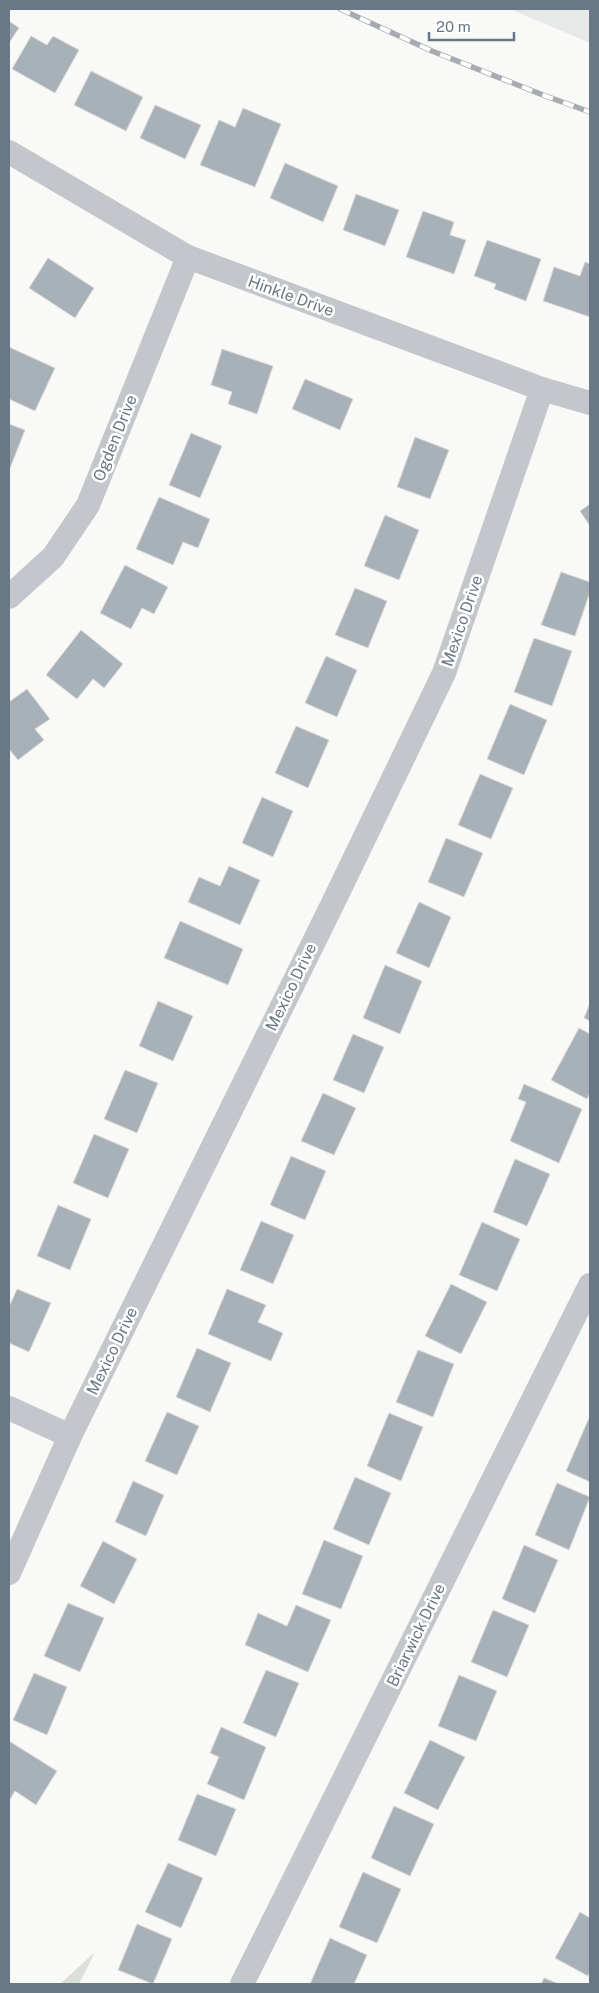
<svg xmlns="http://www.w3.org/2000/svg" width="599" height="1993" viewBox="0 0 599 1993" font-family="'Public Sans',sans-serif">
	<style>
		.built { fill: #e7e8e8 }
		.green { fill: #dae0d8 }
		.building { fill: #a9b1b8; stroke: #dbdbd9 }
		.lines { fill: none; stroke-linecap: round; stroke-linejoin: round }
		.minor { stroke: #c3c6ca; stroke-width: 24 }
		.rail-casing { stroke: #a6abb1; stroke-width: 5.5 }
		.rail { stroke: #fff; stroke-width: 4; stroke-dasharray: 11; stroke-linecap: butt }
		.labels { text-anchor: middle; dominant-baseline: central; stroke-width: 5; stroke-linejoin: round; paint-order: stroke }
		.street-label { font-size: 16px; fill: #697887; stroke: #fff }
	</style>
	<rect width="100%" height="100%" fill="#f9f9f7"/>
	<path class="built" d="M510 9H590V43Z"/>
	<path class="green" d="M95 1952 79 1984H60Z"/>
	<g class="building">
		<path d="M9 21 19 28 9 43Z"/>
		<path d="M31 36 47 45 53 36 79 50 55 93 12 69Z"/>
		<path d="M91 71 143 97 126 131 74 105Z"/>
		<path d="M155 105 201 125 185 159 140 138Z"/>
		<path d="M243 108 281 124 255 187 200 165 219 120 235 127Z"/>
		<path d="M285 163 338 186 323 222 270 198Z"/>
		<path d="M356 194 399 210 385 246 343 230Z"/>
		<path d="M423 211 454 222 450 235 466 240 454 274 406 257Z"/>
		<path d="M487 240 541 259 526 301 494 289 496 284 474 276Z"/>
		<path d="M48 258 94 288 75 318 29 288Z"/>
		<path d="M585 262 590 264V317L543 301 554 267 580 276Z"/>
		<path d="M9 347 55 368 35 411 9 399Z"/>
		<path d="M222 349 273 366 257 414 228 404 232 392 211 385Z"/>
		<path d="M305 379 353 399 340 430 292 409Z"/>
		<path d="M9 424 25 430 9 471Z"/>
		<path d="M191 433 222 446 200 498 169 485Z"/>
		<path d="M415 437 449 450 430 499 397 487Z"/>
		<path d="M159 497 210 519 198 548 183 542 173 565 136 549Z"/>
		<path d="M590 504V526L580 511Z"/>
		<path d="M385 515 419 530 399 580 364 566Z"/>
		<path d="M125 565 168 587 154 614 142 608 131 629 100 613Z"/>
		<path d="M561 572 590 582V592L575 636 541 625Z"/>
		<path d="M355 588 387 601 368 648 335 635Z"/>
		<path d="M81 630 123 664 104 688 93 679 77 699 46 675Z"/>
		<path d="M534 638 572 651 552 706 514 692Z"/>
		<path d="M326 656 357 670 337 717 305 703Z"/>
		<path d="M27 689 50 719 35 729 44 740 18 760 9 749V702Z"/>
		<path d="M510 704 547 720 524 775 487 759Z"/>
		<path d="M296 726 329 740 308 788 275 773Z"/>
		<path d="M480 774 513 788 491 839 458 825Z"/>
		<path d="M262 797 293 811 273 857 242 843Z"/>
		<path d="M446 838 483 853 464 897 428 882Z"/>
		<path d="M229 866 260 880 240 925 188 902 199 877 220 886Z"/>
		<path d="M419 902 451 917 429 968 396 953Z"/>
		<path d="M180 921 243 949 228 985 164 958Z"/>
		<path d="M385 965 422 981 400 1034 363 1018Z"/>
		<path d="M158 1001 193 1016 173 1061 139 1046Z"/>
		<path d="M590 1003V1021L584 1018Z"/>
		<path d="M579 1028 590 1034V1093L587 1099 551 1080Z"/>
		<path d="M353 1034 384 1047 364 1093 333 1080Z"/>
		<path d="M125 1070 158 1083 137 1133 104 1119Z"/>
		<path d="M524 1084 582 1109 559 1163 510 1141 526 1102 518 1099Z"/>
		<path d="M323 1093 356 1108 334 1155 301 1141Z"/>
		<path d="M94 1134 129 1149 108 1198 73 1183Z"/>
		<path d="M291 1156 326 1171 305 1220 270 1205Z"/>
		<path d="M515 1159 550 1174 527 1226 493 1212Z"/>
		<path d="M58 1205 91 1219 70 1270 37 1256Z"/>
		<path d="M261 1221 294 1235 273 1284 240 1270Z"/>
		<path d="M482 1222 520 1239 497 1291 459 1275Z"/>
		<path d="M451 1284 487 1302 461 1354 425 1336Z"/>
		<path d="M17 1289 51 1303 29 1352 9 1343V1307Z"/>
		<path d="M227 1289 266 1305 258 1322 283 1333 271 1361 208 1334Z"/>
		<path d="M197 1348 231 1363 210 1412 176 1397Z"/>
		<path d="M418 1350 454 1364 433 1417 396 1402Z"/>
		<path d="M167 1412 199 1426 177 1475 145 1461Z"/>
		<path d="M389 1413 423 1427 401 1481 367 1466Z"/>
		<path d="M589 1418 590 1419V1482L566 1471Z"/>
		<path d="M355 1477 391 1493 369 1545 333 1529Z"/>
		<path d="M133 1481 164 1495 146 1536 115 1522Z"/>
		<path d="M557 1483 590 1497 569 1550 535 1535Z"/>
		<path d="M324 1540 363 1556 341 1609 302 1594Z"/>
		<path d="M103 1541 137 1559 114 1604 80 1586Z"/>
		<path d="M524 1545 558 1560 535 1613 502 1599Z"/>
		<path d="M68 1603 104 1618 80 1672 44 1656Z"/>
		<path d="M296 1605 331 1620 308 1672 245 1645 258 1613 287 1626Z"/>
		<path d="M493 1610 529 1625 507 1677 471 1662Z"/>
		<path d="M266 1670 299 1683 276 1737 243 1723Z"/>
		<path d="M34 1673 67 1687 47 1735 13 1720Z"/>
		<path d="M459 1675 497 1691 476 1741 438 1726Z"/>
		<path d="M221 1727 266 1747 244 1800 207 1784 219 1757 210 1753Z"/>
		<path d="M430 1740 465 1757 438 1810 404 1793Z"/>
		<path d="M9 1741 57 1771 36 1805 15 1791 9 1801Z"/>
		<path d="M197 1794 236 1809 216 1856 178 1840Z"/>
		<path d="M394 1806 434 1824 410 1876 371 1858Z"/>
		<path d="M168 1863 203 1878 181 1928 145 1912Z"/>
		<path d="M363 1872 401 1889 377 1943 339 1927Z"/>
		<path d="M580 1912 590 1918V1972L588 1976 555 1958Z"/>
		<path d="M137 1924 172 1939 153 1984 118 1970Z"/>
		<path d="M330 1938 367 1955 354 1984H310Z"/>
		<path d="M544 1978 559 1984H541Z"/>
	</g>
	<g class="lines">
		<g class="minor">
			<path d="M9 152 188 257 542 389 590 403"/>
			<path d="M9 597 53 557 88 505 188 257"/>
			<path d="M9 1408 70 1436"/>
			<path d="M9 1573 70 1436 334 901 444 673 542 389"/>
			<path d="M242 1984 590 1285"/>
		</g>
		<defs>
			<path id="rail" d="M340 9 432 51 543 95 590 112"/>
		</defs>
		<use href="#rail" class="rail-casing"/>
		<use href="#rail" class="rail"/>
	</g>
	<g class="labels">
		<g class="street-label">
			<text transform="translate(291 296) rotate(20)">Hinkle Drive</text>
			<text transform="translate(115 438) rotate(-68)">Ogden Drive</text>
			<text transform="translate(462 621) rotate(-71)">Mexico Drive</text>
			<text transform="translate(291 987) rotate(-64)">Mexico Drive</text>
			<text transform="translate(112 1351) rotate(-64)">Mexico Drive</text>
			<text transform="translate(416 1635) rotate(-64)">Briarwick Drive</text>
		</g>
	</g>
	<rect width="599" height="1993" fill="none" stroke="#697887" stroke-width="20"/>
	<path d="M429 32v8h85v-8" fill="none" stroke="#697887" stroke-width="2.5"/>
	<text x="436" y="32" font-size="15" fill="#697887" stroke="#ffffff" stroke-width="4" paint-order="stroke">20 m</text>
</svg>
